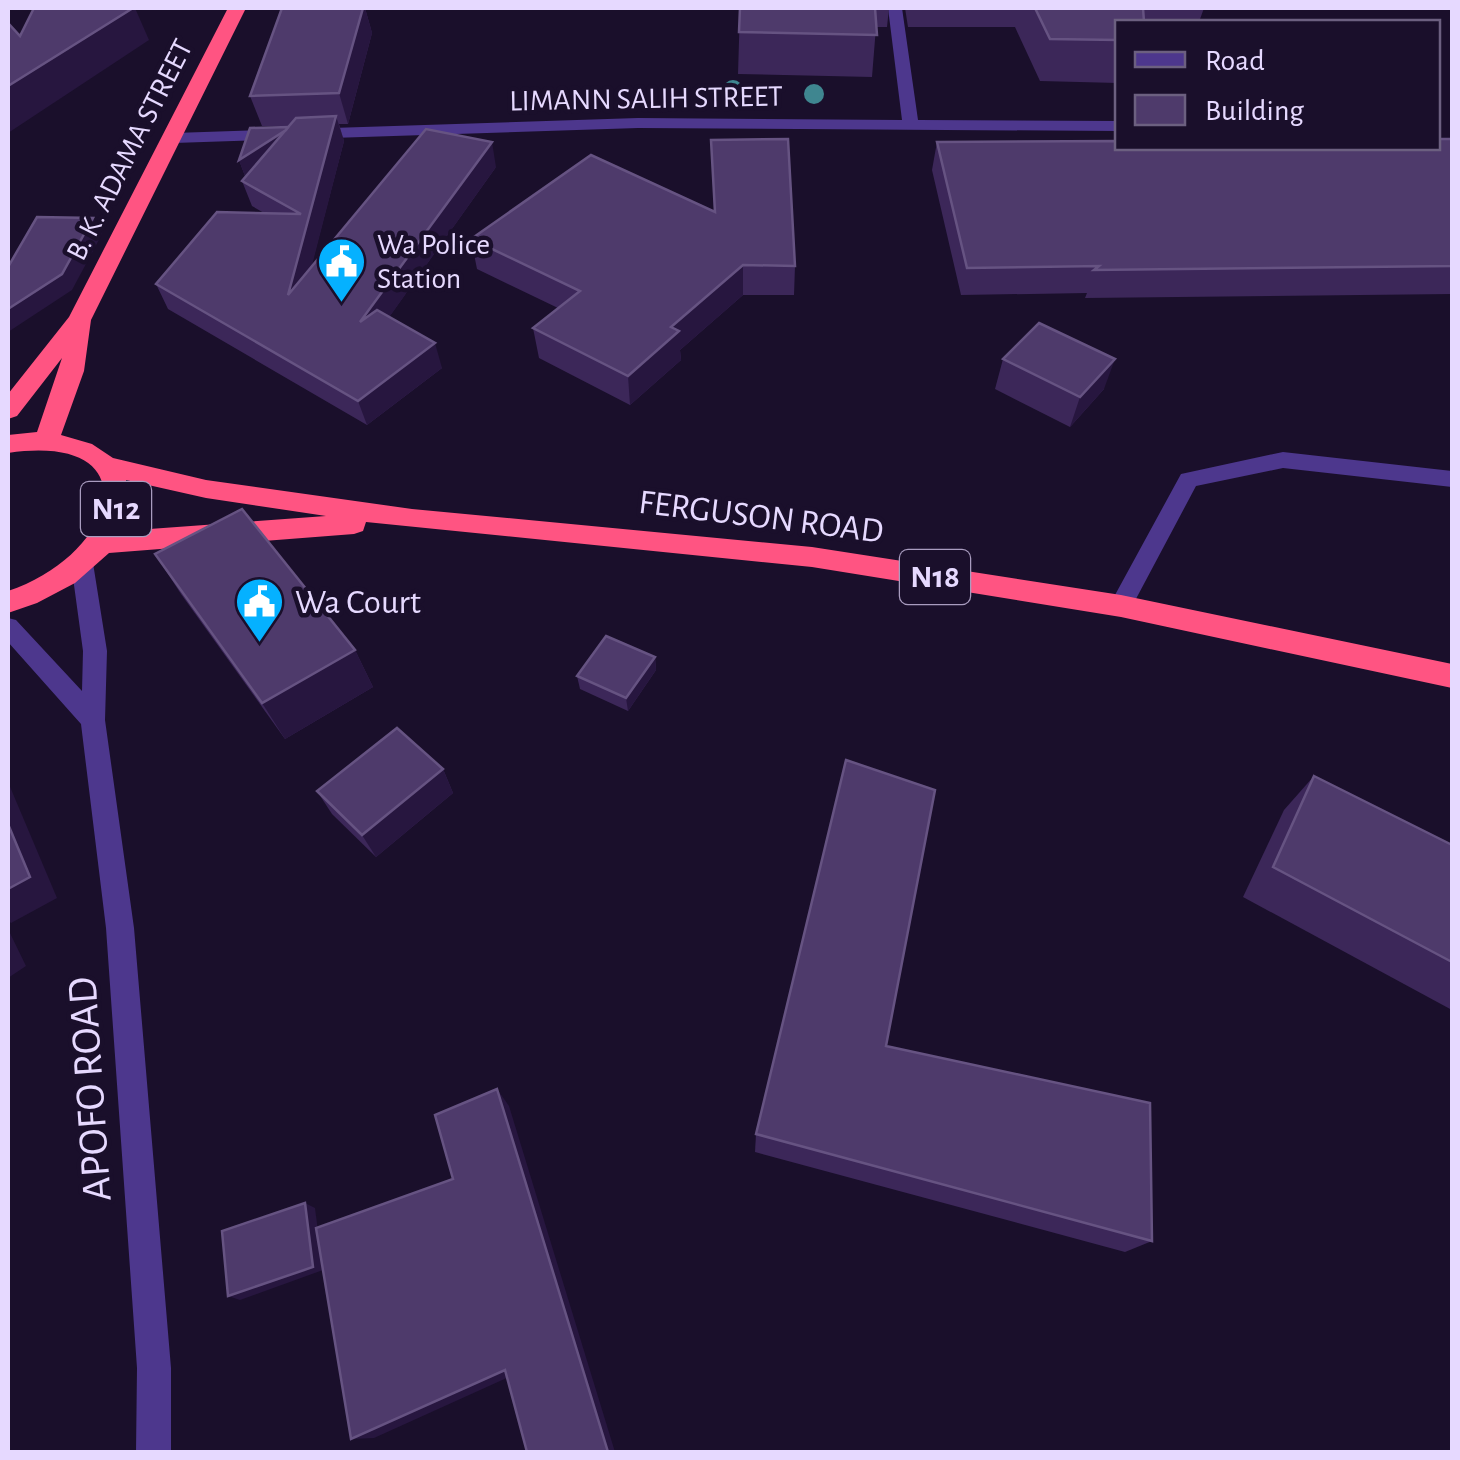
<svg xmlns="http://www.w3.org/2000/svg" width="1460" height="1460" viewBox="0 0 1460 1460" font-family="'Alegreya Sans',sans-serif">
	<style>
		.lines { fill: none; stroke-linecap: round; stroke-linejoin: round }
		.lane { fill: #4d378d; fill-rule: evenodd }
		.street { fill: #4d378d; fill-rule: evenodd }
		.highway { fill: #ff5482; fill-rule: evenodd }
		.tree { fill: #3f8690 }
		.wall { fill: #3c2759 }
		.shaded-wall { fill: #27163f }
		.building { fill: #4e3a6b; stroke: #665382; stroke-width: 2.5 }
		.labels { text-anchor: middle; dominant-baseline: central; stroke-width: 9; stroke-linejoin: round; paint-order: stroke }
		.far-street-label { font-size: 30px; fill: #e6d9ff; stroke: #1a0f2b }
		.far-poi-label { font-size: 30px; fill: #e6d9ff; stroke: #1a0f2b; text-anchor: start }
		.shield { fill: #1a0f2b; stroke: #a99cbf; stroke-width: 2.5 }
		.shield-label { font-size: 32px; font-weight: bold; fill: #e6d9ff }
		.street-label { font-size: 35px; fill: #e6d9ff; stroke: #1a0f2b }
		.poi-label { font-size: 35px; fill: #e6d9ff; stroke: #1a0f2b; text-anchor: start }
		.near-street-label { font-size: 42px; fill: #e6d9ff; stroke: #1a0f2b }
	</style>
	<rect width="100%" height="100%" fill="#1a0f2b"/>
	<g class="lines">
		<path class="lane" d="M1283 452 1452 471V487L1283 468 1196 486 1129 612H1113L1109 606 1181 474Z"/>
		<g class="street">
			<path d="M888 8H902L918 120 1118 121V131L638 128 174 143 166 138 174 133 638 118 902 120Z"/>
			<path d="M82 554 93 563 107 651 105 720 134 928 171 1368V1452H136L137 1368 106 928 81 724 8 642V618L16 620 82 691 83 651 71 563Z"/>
		</g>
		<path class="highway" d="M228 8H246L91 320 84 371 61 435 92 444 113 458 206 480 412 509 812 547 1121 595 1452 664V688L1121 617 812 567 366 522 363 531 354 534 109 553 75 583 37 603 8 613V591C117 555 153 432 8 453V435L37 432 62 358 17 416 8 419V394L69 317ZM126 480 206 498 326 516 122 531 129 511Z"/>
	</g>
	<g class="tree">
		<circle cx="733" cy="90" r="10"/>
		<circle cx="814" cy="94" r="10"/>
	</g>
	<g class="wall">
		<path d="M282 8H365L372 33 348 124H339L344 141 311 267 496 167 389 317 442 368 367 425 168 309 156 284 264 213 252 206 242 181 249 173 245 176 239 160 289 126H262L250 96Z"/>
		<path d="M740 8H889L887 27H876L872 77 738 74Z"/>
		<path d="M905 8H1204L1199 22H1118V83L1040 81 1015 27H908Z"/>
		<path d="M1452 139V294L1085 298 1087 293 961 295 932 170 937 142Z"/>
		<path d="M711 140 795 266 794 295H743L680 350 681 360 630 405 539 358 533 328 558 308 477 269 471 239 714 211Z"/>
		<path d="M1003 359 1104 389 1070 427 995 389Z"/>
		<path d="M155 554 355 650 373 687 285 739 181 594Z"/>
		<path d="M655 657 656 670 628 711 580 689 577 676Z"/>
		<path d="M443 769 453 793 376 857 332 814 317 791Z"/>
		<path d="M1314 776 1452 845V1010L1243 897 1284 810Z"/>
		<path d="M886 1046 1152 1241 1125 1252 755 1152 756 1134Z"/>
	</g>
	<g class="shaded-wall">
		<path d="M133 8H135L149 40 8 133V86Z"/>
		<path d="M363 8H365L372 33 348 124 339 93Z"/>
		<path d="M336 116 344 141 298 320 288 295Z"/>
		<path d="M290 127 296 143 245 176 239 160Z"/>
		<path d="M492 142 496 167 368 347 360 322Z"/>
		<path d="M93 218 102 234 72 290 8 332V309Z"/>
		<path d="M743 265V295L680 350 681 360 630 405 628 376 671 327Z"/>
		<path d="M435 343 442 368 367 425 358 401Z"/>
		<path d="M1115 359 1104 389 1070 427 1080 397Z"/>
		<path d="M355 650 373 687 285 739 262 703Z"/>
		<path d="M655 657 656 670 628 711 626 698Z"/>
		<path d="M443 769 453 793 376 857 362 835Z"/>
		<path d="M8 782 57 898 11 923 8 920Z"/>
		<path d="M8 929 26 966 8 978Z"/>
		<path d="M497 1089 509 1106 615 1452H608Z"/>
		<path d="M305 1203 315 1208 323 1270 240 1300 228 1296Z"/>
		<path d="M505 1370 518 1373 374 1438 351 1439Z"/>
	</g>
	<g class="building">
		<path d="M34 8H133L8 86V23L20 36Z"/>
		<path d="M282 8H363L339 93 250 96Z"/>
		<path d="M740 8H875L877 35 739 32Z"/>
		<path d="M1035 8H1143L1144 22H1118V40L1050 39Z"/>
		<path d="M336 116 288 295 426 129 492 142 360 322 377 310 435 343 358 401 156 284 217 212 301 214 242 181 296 118Z"/>
		<path d="M288 127 286 130 239 160 250 128Z"/>
		<path d="M788 139 795 266 743 265 671 327 679 331 628 376 533 328 580 291 471 239 591 155 715 212 711 140Z"/>
		<path d="M1438 139H1452V266L1094 270 1099 266 967 268 937 142 1118 141V148H1438Z"/>
		<path d="M37 217 93 218 62 274 8 309V267Z"/>
		<path d="M1039 323 1115 359 1080 397 1003 359Z"/>
		<path d="M242 509 355 650 262 703 155 554Z"/>
		<path d="M606 636 655 657 626 698 577 676Z"/>
		<path d="M397 728 443 769 362 835 317 791Z"/>
		<path d="M846 760 935 790 886 1046 1150 1103 1152 1241 756 1134Z"/>
		<path d="M1314 776 1452 845V962L1273 867Z"/>
		<path d="M8 824 30 877 8 889Z"/>
		<path d="M497 1089 608 1452H527L505 1370 351 1439 316 1228 453 1179 435 1115Z"/>
		<path d="M305 1203 313 1267 228 1296 222 1231Z"/>
	</g>
	<defs>
		<symbol id="civic-pin" viewBox="-11 -11 22 30"><path d="M0 17L-7.5 6A9.5 9.5 0 1 1 7.5 6Z" fill="#05b1ff" stroke="#1a0f2b"/><path d="M-.6-6.5H3V-4.5H.6V-3L4-1V1h2V6H-6V1h2V-1L-.6-3ZM-1.2 2.5V6h2.4V2.5Z" fill="#fff"/></symbol>
	</defs>
	<g fill-rule="evenodd">
		<use href="#civic-pin" x="314" y="234" width="55" height="75"/>
		<use href="#civic-pin" x="232" y="574" width="55" height="75"/>
	</g>
	<g class="labels">
		<g class="far-street-label">
			<text transform="translate(646 99) rotate(-1)">LIMANN SALIH STREET</text>
			<text transform="translate(130 150) rotate(-63)">B. K. ADAMA STREET</text>
		</g>
		<g class="far-poi-label">
			<text x="377" y="245">Wa Police<tspan x="377" dy="34">Station</tspan></text>
		</g>
		<g class="shield">
			<rect x="81" y="482" width="70" height="54" rx="8"/>
			<rect x="900" y="550" width="70" height="54" rx="8"/>
		</g>
		<g class="shield-label">
			<text x="116" y="509">N12</text>
			<text x="935" y="577">N18</text>
		</g>
		<g class="street-label">
			<text transform="translate(761 517) rotate(7)">FERGUSON ROAD</text>
		</g>
		<g class="poi-label">
			<text x="295" y="602">Wa Court</text>
		</g>
		<g class="near-street-label">
			<text transform="translate(90 1089) rotate(-94)">APOFO ROAD</text>
		</g>
	</g>
	<rect width="1460" height="1460" fill="none" stroke="#e6d9ff" stroke-width="20"/>
	<rect x="1115" y="20" width="325" height="130" fill="#1a0f2b" stroke="#6c6080" stroke-width="2.5"/>
	<rect x="1135" y="52" width="50" height="15" fill="#4d378d" stroke="#6c6080" stroke-width="2.5"/>
	<text x="1205" y="70" font-size="30" fill="#e6d9ff">Road</text>
	<rect x="1135" y="95" width="50" height="30" fill="#4e3a6b" stroke="#6c6080" stroke-width="2.5"/>
	<text x="1205" y="120" font-size="30" fill="#e6d9ff">Building</text>
</svg>
